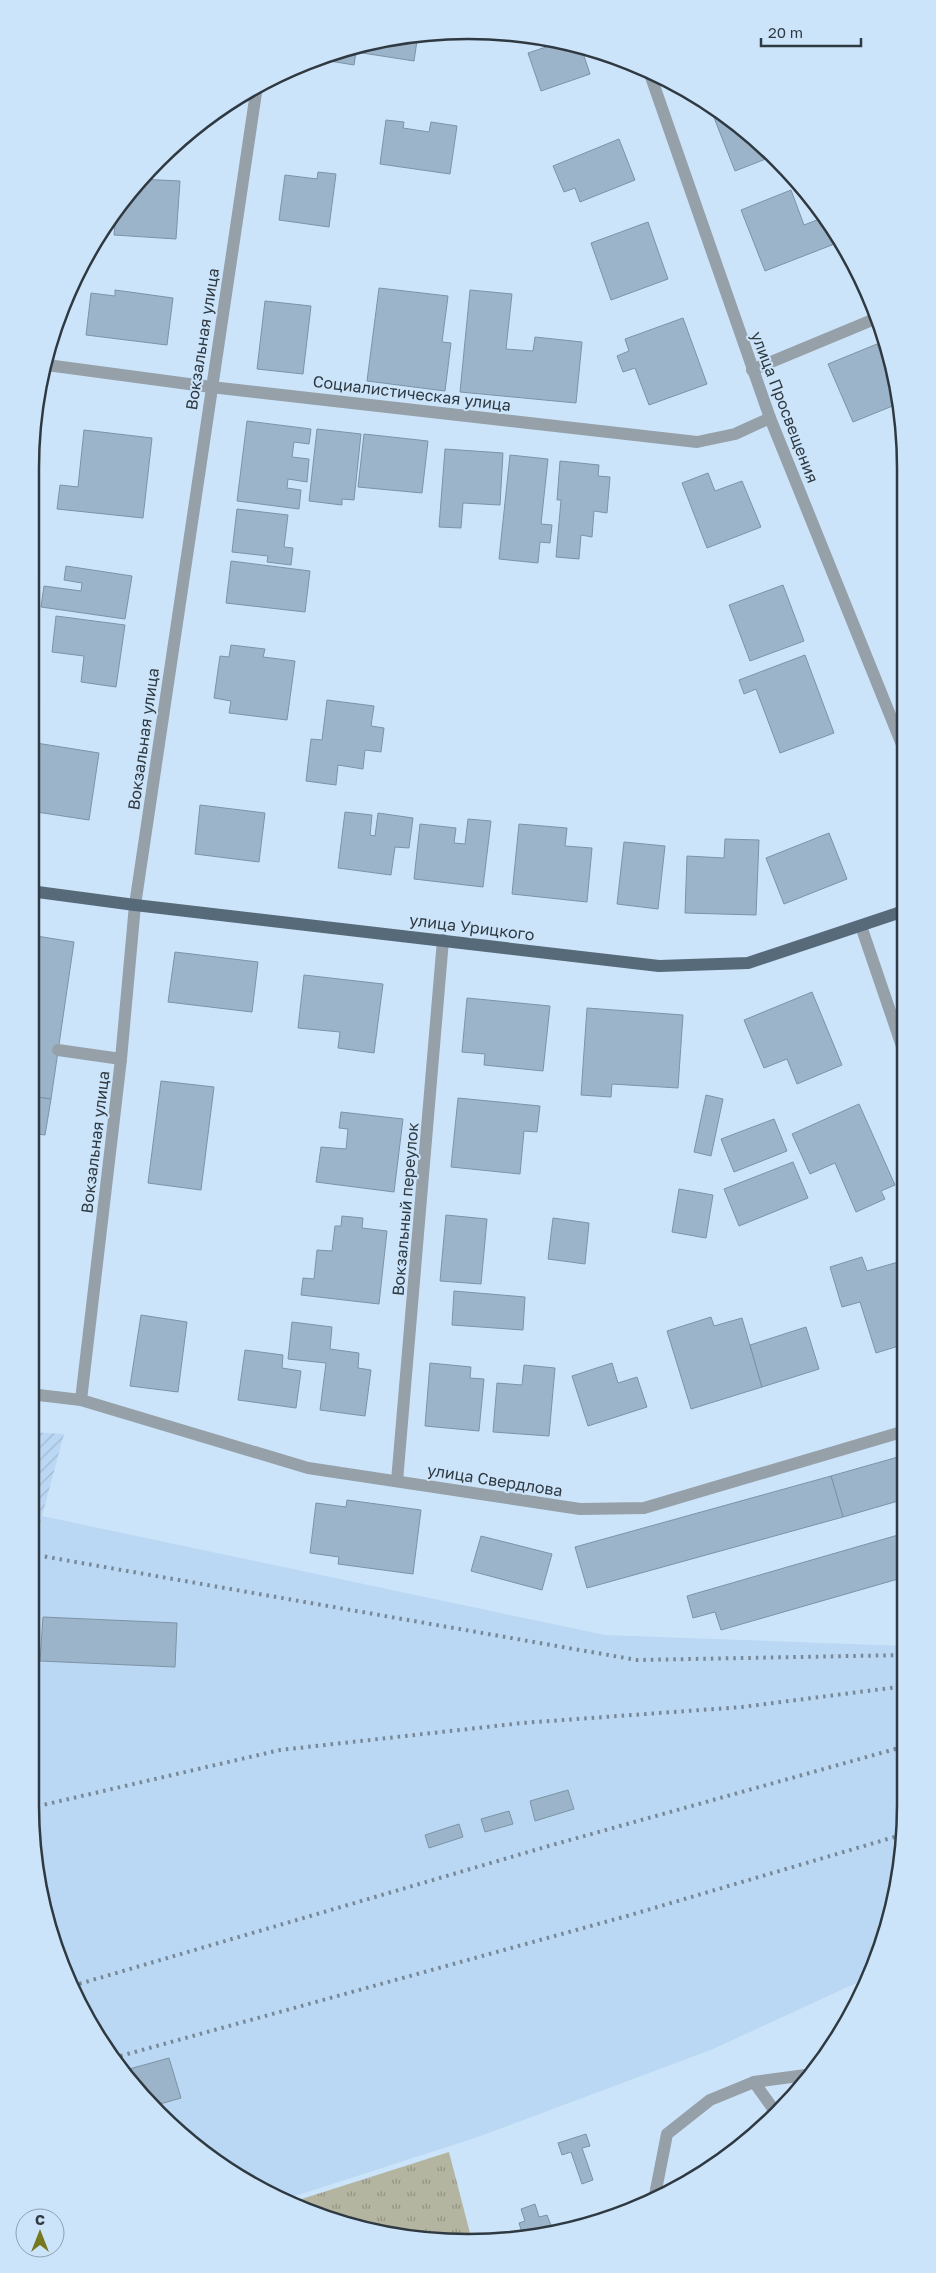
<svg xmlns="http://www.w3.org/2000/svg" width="936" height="2273" viewBox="0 0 936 2273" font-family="'Golos Text',sans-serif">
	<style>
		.built { fill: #bad8f3 }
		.industrial { fill: url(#industrial-furrows) }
		.park { fill: url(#park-tufts) }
		.building { fill: #9cb4c9; stroke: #7c93a7 }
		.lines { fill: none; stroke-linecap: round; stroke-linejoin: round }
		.minor { stroke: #95a0a9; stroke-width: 12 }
		.major { stroke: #576a7a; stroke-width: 12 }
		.rail { stroke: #788897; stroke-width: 4; stroke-dasharray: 2.5 5; stroke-linecap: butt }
		.labels { text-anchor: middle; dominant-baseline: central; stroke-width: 4; stroke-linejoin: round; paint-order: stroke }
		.street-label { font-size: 16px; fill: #2f3941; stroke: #cce4fa }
		.rim { fill: none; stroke: #2f3941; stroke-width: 2.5 }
	</style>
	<defs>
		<pattern id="industrial-furrows" width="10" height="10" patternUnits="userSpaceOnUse" patternTransform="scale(1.25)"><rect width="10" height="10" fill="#bad8f3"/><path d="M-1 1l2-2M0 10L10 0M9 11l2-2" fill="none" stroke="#a0bad2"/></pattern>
		<pattern id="park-tufts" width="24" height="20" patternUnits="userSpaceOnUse" patternTransform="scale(1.25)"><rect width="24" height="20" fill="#b3b5a0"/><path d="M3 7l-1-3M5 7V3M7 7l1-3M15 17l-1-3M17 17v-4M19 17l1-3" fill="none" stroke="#929484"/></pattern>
	</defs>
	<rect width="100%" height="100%" fill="#cce4fa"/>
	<path class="built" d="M42 1516 605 1635 906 1646V1805L883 1946 865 1979 713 2049 478 2137 283 2200 249 2184 139 2094 89 2024 53 1946 30 1805V1580Z"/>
	<path class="industrial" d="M30 1432 64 1434 42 1516 30 1580Z"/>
	<path class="park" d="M449 2152 471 2237 411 2239 327 2220 289 2203Z"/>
	<g class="building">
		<path d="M418 34 414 61 356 52 354 65 317 59 354 45Z"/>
		<path d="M561 42 581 47 590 74 541 91 528 53Z"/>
		<path d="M716 108 771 157 735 171 711 110Z"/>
		<path d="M386 120 404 122 403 128 429 132 431 122 457 126 450 174 380 164Z"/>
		<path d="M619 139 635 180 580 202 575 188 564 192 553 166Z"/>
		<path d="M318 172 336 174 329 227 279 220 285 175 317 179Z"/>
		<path d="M139 179 180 181 176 239 114 235 116 211Z"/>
		<path d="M791 190 804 225 822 218 837 243 765 271 741 210Z"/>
		<path d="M648 222 668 279 611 300 591 243Z"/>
		<path d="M379 288 448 296 442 342 451 343 445 391 367 381Z"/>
		<path d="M115 290 173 298 167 345 86 335 91 293 115 296Z"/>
		<path d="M470 290 512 294 506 349 533 351 535 337 582 342 576 403 460 392Z"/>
		<path d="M265 301 311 306 303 374 257 369Z"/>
		<path d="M683 318 707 384 649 405 635 368 623 372 617 356 629 351 625 339Z"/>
		<path d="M877 344 900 403 853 422 828 364Z"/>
		<path d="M247 421 311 429 309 444 294 442 292 457 309 459 307 482 288 479 287 488 301 490 299 509 237 501Z"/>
		<path d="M317 429 361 434 354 500 342 499V505L309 501Z"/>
		<path d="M84 430 152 438 143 518 57 509 60 485 78 487Z"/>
		<path d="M364 434 428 441 422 493 358 487Z"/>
		<path d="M445 449 503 453 500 505 463 503 461 528 439 527Z"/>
		<path d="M510 455 548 459 541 524 552 525 550 543 540 542 538 563 499 559Z"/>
		<path d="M560 461 599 465 598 476 610 477 607 513 594 511 592 537 581 535 579 559 556 557 561 500H557Z"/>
		<path d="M708 473 715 491 742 481 761 527 707 548 682 483Z"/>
		<path d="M237 509 288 515 284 547 293 548 291 565 267 562 268 556 232 552Z"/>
		<path d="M231 561 310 571 305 612 226 603Z"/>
		<path d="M66 566 132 576 125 619 41 607 44 586 81 591 82 583 64 580Z"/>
		<path d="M783 585 804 641 750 661 729 605Z"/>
		<path d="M56 616 125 625 116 687 81 682 84 656 52 652Z"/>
		<path d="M231 645 265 649 263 657 295 661 287 720 229 713 231 701 214 698 220 656 229 657Z"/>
		<path d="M805 655 834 733 780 753 756 689 744 694 739 680Z"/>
		<path d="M327 700 374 706 371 726 384 728 381 752 365 750 363 769 338 765 336 785 306 781 311 739 322 740Z"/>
		<path d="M30 742 99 753 89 820 30 811Z"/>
		<path d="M200 805 265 813 259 862 195 854Z"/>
		<path d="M345 812 372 815 370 835 375 836 378 813 413 818 409 848 395 847 391 875 338 868Z"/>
		<path d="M468 819 491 821 483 887 414 879 420 824 456 828 454 843 465 844Z"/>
		<path d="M519 824 567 828 565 846 592 848 587 902 512 894Z"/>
		<path d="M829 833 847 879 784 904 766 858Z"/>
		<path d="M725 839 759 840 756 915 685 913 687 856 724 858Z"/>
		<path d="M624 842 665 846 658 909 617 904Z"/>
		<path d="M30 935 74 942 51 1099 30 1096Z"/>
		<path d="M175 952 258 962 252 1012 168 1002Z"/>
		<path d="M304 975 383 984 374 1053 338 1048 340 1032 298 1028Z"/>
		<path d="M812 992 842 1065 797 1084 787 1059 764 1068 744 1020Z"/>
		<path d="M467 998 550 1006 543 1071 484 1065 485 1054 462 1052Z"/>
		<path d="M587 1008 683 1015 678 1088 612 1084 611 1097 581 1095Z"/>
		<path d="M161 1081 214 1087 201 1190 148 1183Z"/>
		<path d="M706 1095 723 1099 711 1156 694 1152Z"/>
		<path d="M30 1096 51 1099 45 1135 30 1133Z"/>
		<path d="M458 1098 540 1106 537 1132 524 1131 520 1174 451 1167Z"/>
		<path d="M859 1104 895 1185 881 1191 885 1199 856 1212 835 1163 810 1174 792 1134Z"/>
		<path d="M341 1112 403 1119 394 1192 316 1182 321 1147 346 1149 348 1129 339 1128Z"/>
		<path d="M774 1119 787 1151 734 1172 721 1139Z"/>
		<path d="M793 1162 808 1198 739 1226 724 1189Z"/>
		<path d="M679 1189 713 1195 706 1238 672 1232Z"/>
		<path d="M446 1215 487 1219 481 1284 440 1281Z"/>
		<path d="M342 1216 363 1218 362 1228 387 1231 379 1304 301 1295 303 1278 314 1279 317 1250 332 1251 335 1226H341Z"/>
		<path d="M553 1218 589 1223 585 1264 548 1259Z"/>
		<path d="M862 1257 867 1271 905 1260V1344L876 1353 860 1302 842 1307 830 1267Z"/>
		<path d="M454 1291 525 1297 523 1330 452 1325Z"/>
		<path d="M141 1315 187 1322 178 1392 130 1386Z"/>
		<path d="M711 1317 714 1326 742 1318 762 1387 691 1409 667 1331Z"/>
		<path d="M292 1322 332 1327 330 1349 359 1353 358 1368 371 1370 365 1416 320 1410 326 1363 288 1359Z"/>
		<path d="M806 1327 819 1369 762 1387 750 1345Z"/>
		<path d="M245 1350 283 1355 282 1368 301 1371 296 1408 238 1400Z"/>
		<path d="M430 1363 471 1367 470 1378 484 1379 479 1431 425 1426Z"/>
		<path d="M612 1363 618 1383 637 1377 647 1407 588 1426 572 1376Z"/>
		<path d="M524 1365 555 1368 549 1436 493 1432 497 1383 522 1385Z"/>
		<path d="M905 1455V1499L843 1517 831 1476Z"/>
		<path d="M831 1476 843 1517 587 1588 575 1547Z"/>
		<path d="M347 1500 421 1510 413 1574 338 1564 339 1557 310 1553 316 1503 346 1507Z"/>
		<path d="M905 1533V1577L721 1630 715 1612 693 1618 687 1596Z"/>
		<path d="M481 1536 552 1554 542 1590 471 1571Z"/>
		<path d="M43 1617 177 1623 175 1667 40 1661Z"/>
		<path d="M568 1790 574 1809 535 1821 530 1801Z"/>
		<path d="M509 1811 513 1824 485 1832 481 1819Z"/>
		<path d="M459 1824 463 1837 429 1848 425 1835Z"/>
		<path d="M169 2058 181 2098 153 2106 139 2094 122 2071Z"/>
		<path d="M586 2134 590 2146 582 2148 593 2180 582 2184 571 2152 562 2155 558 2143Z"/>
		<path d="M535 2204 539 2217 547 2215 552 2228 523 2236 519 2223 525 2221 521 2209Z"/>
	</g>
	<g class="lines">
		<g class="minor">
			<path d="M650 74 770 418 903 747"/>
			<path d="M47 365 211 387 697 442 735 434 770 418"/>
			<path d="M752 370 877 318"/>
			<path d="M861 926 904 1052"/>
			<path d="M58 1050 121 1059"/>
			<path d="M30 1394 81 1400 308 1468 580 1509 644 1508 905 1431"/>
			<path d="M81 1400 121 1059 135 905 257 86"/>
			<path d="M397 1481 443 940"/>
			<path d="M754 2082 774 2110"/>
			<path d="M654 2200 667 2134 710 2100 754 2082 813 2074"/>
		</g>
		<path class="major" d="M30 891 135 905 659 966 748 963 904 911"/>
		<g class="rail">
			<path d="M30 1554 637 1660 906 1655"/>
			<path d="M30 1808 280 1750 522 1723 742 1707 906 1686"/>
			<path d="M72 1986 552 1845 906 1746"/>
			<path d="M113 2058 627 1916 901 1835"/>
		</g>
	</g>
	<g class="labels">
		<g class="street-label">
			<text transform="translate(202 339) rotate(-81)">Вокзальная улица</text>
			<text transform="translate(412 393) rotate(7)">Социалистическая улица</text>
			<text transform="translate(785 407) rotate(69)">улица Просвещения</text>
			<text transform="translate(143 739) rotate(-82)">Вокзальная улица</text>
			<text transform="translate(472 927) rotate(7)">улица Урицкого</text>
			<text transform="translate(95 1142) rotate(-83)">Вокзальная улица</text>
			<text transform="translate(405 1209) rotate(-85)">Вокзальный переулок</text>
			<text transform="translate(495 1480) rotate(9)">улица Свердлова</text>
		</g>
	</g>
	<path d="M0 0H936V2273H0ZM468 39H468A429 429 0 0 1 897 468V1805A429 429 0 0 1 468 2234H468A429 429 0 0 1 39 1805V468A429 429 0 0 1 468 39Z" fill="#cce4fa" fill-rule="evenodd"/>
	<path class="rim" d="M468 39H468A429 429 0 0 1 897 468V1805A429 429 0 0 1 468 2234H468A429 429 0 0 1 39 1805V468A429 429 0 0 1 468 39Z"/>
	<g transform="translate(40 2233)"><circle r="24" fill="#cce4fa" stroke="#8da0b0"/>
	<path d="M0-4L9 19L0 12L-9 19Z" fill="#77781f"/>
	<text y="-8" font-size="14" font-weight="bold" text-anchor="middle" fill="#2f3941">С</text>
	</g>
	<path d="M761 38v8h100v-8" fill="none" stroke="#2f3941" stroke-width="2.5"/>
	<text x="768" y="38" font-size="15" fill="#2f3941" stroke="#cce4fa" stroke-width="4" paint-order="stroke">20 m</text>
</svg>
